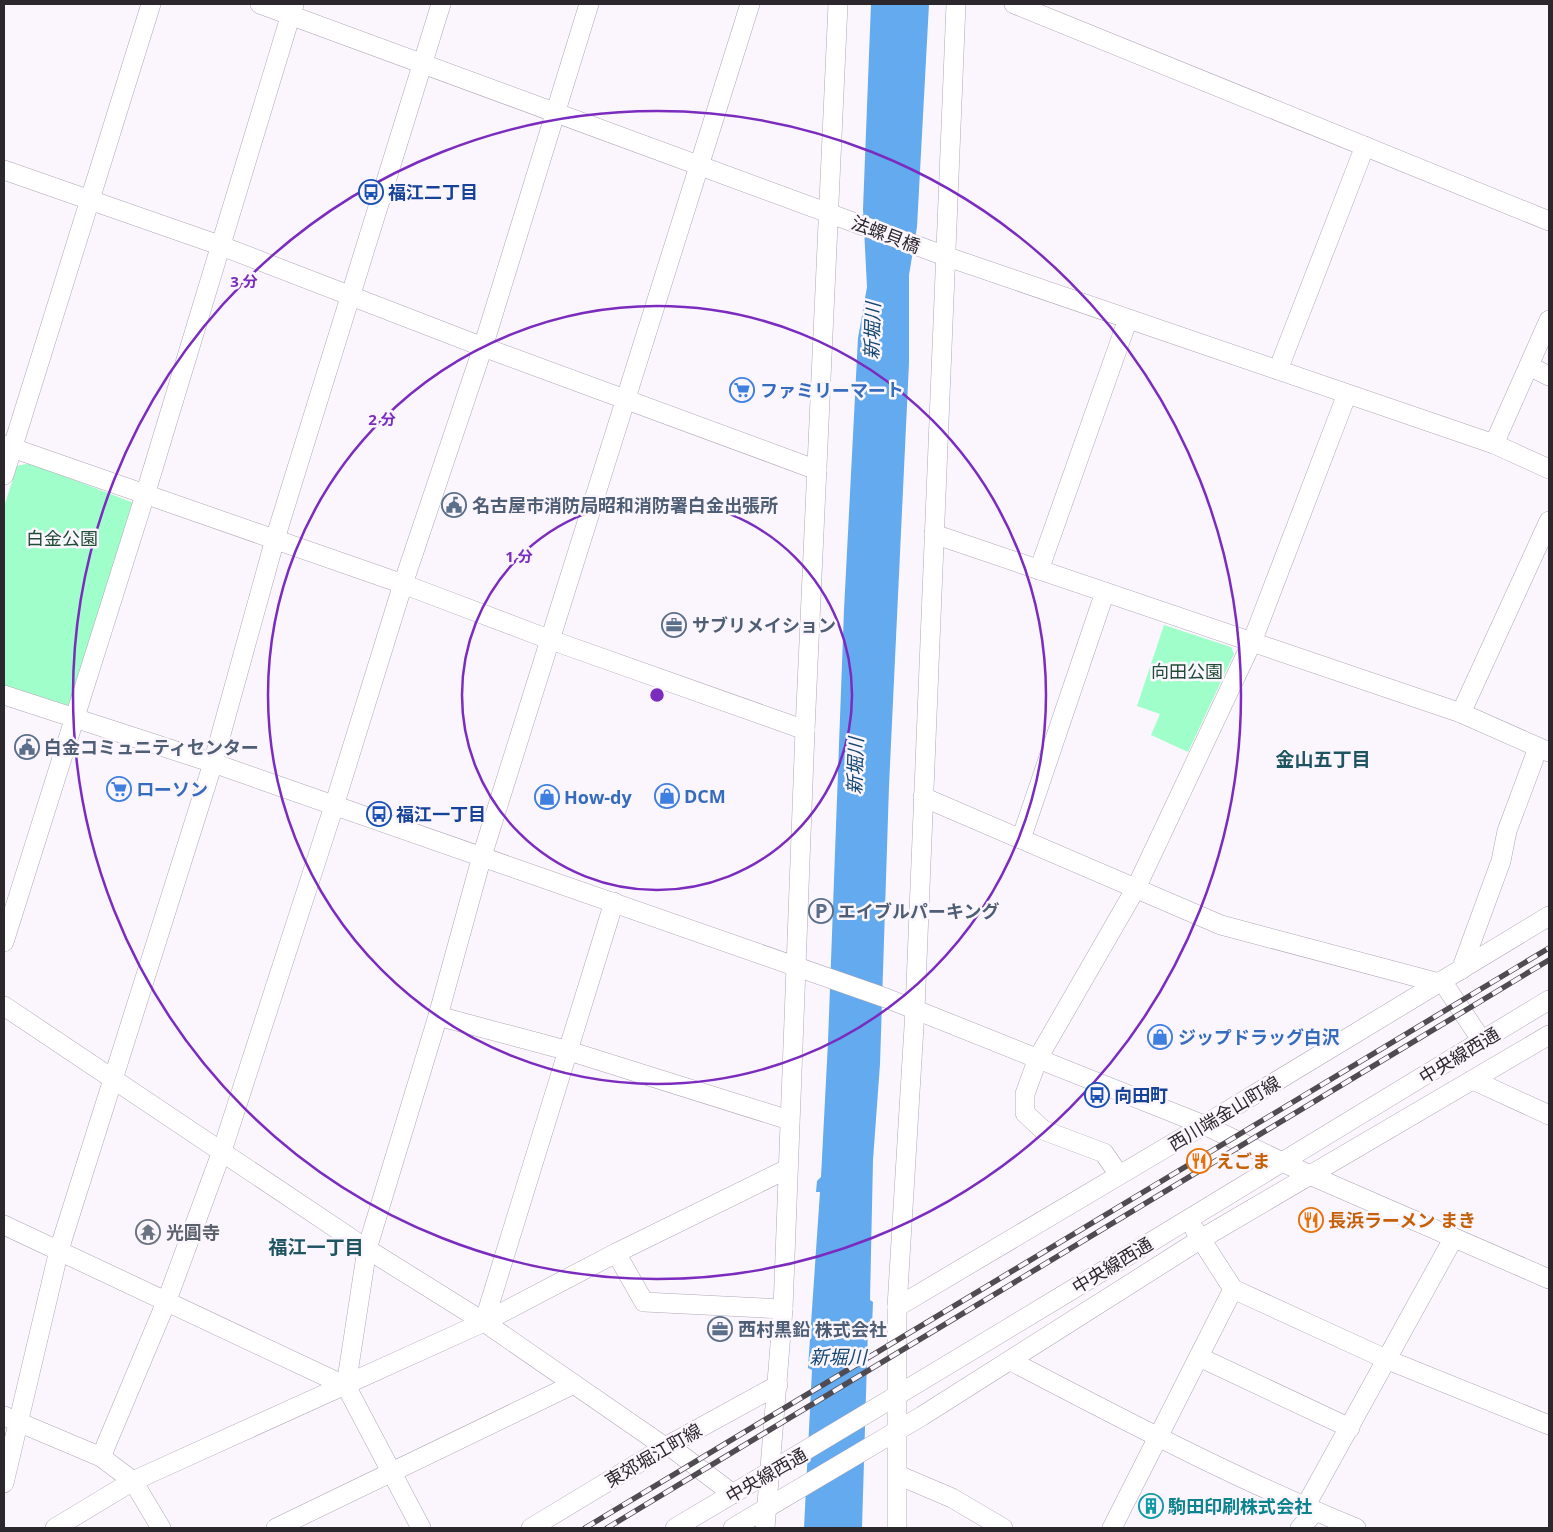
<svg xmlns="http://www.w3.org/2000/svg" width="1553" height="1532" viewBox="0 0 1553 1532" font-family="'Open Sans','Noto Sans JP',sans-serif">
	<style>
		.green { fill: #9ffec9 }
		.water { fill: #63aaef }
		.lines { fill: none; stroke-linecap: round; stroke-linejoin: round }
		.minor-casing { stroke: #b1a7b7; stroke-width: 20 }
		.minor { stroke: #fff; stroke-width: 19 }
		.rail-casing { stroke: #4f4b51; stroke-width: 5.5 }
		.rail { stroke: #fbf6fd; stroke-width: 4; stroke-dasharray: 11; stroke-linecap: butt }
		.ring { fill: none; stroke: #7b2cbf; stroke-width: 2.5 }
		.labels { text-anchor: middle; dominant-baseline: central; stroke-width: 5; stroke-linejoin: round; paint-order: stroke }
		.transit-label { font-size: 18px; font-weight: bold; fill: #164399; stroke: #fbf6fd; text-anchor: start }
		.street-label { font-size: 18px; fill: #2b272d; stroke: #fbf6fd }
		.shop-label { font-size: 18px; font-weight: bold; fill: #366cbe; stroke: #fbf6fd; text-anchor: start }
		.service-label { font-size: 18px; font-weight: bold; fill: #4e5e75; stroke: #fbf6fd; text-anchor: start }
		.park-label { font-size: 18px; fill: #204b35; stroke: #fbf6fd }
		.food-label { font-size: 18px; font-weight: bold; fill: #c56008; stroke: #fbf6fd; text-anchor: start }
		.worship-label { font-size: 18px; font-weight: bold; fill: #5b616d; stroke: #fbf6fd; text-anchor: start }
		.culture-label { font-size: 18px; font-weight: bold; fill: #0d838f; stroke: #fbf6fd; text-anchor: start }
		.water-label { font-size: 19px; font-style: italic; fill: #144773; stroke: #fbf6fd }
		.neighbourhood-label { font-size: 19px; font-weight: bold; fill: #1f5562; stroke: #fbf6fd }
		.centre { fill: #7b2cbf; stroke: #fbf6fd; stroke-width: 2.5 }
		.ring-label { font-size: 15px; text-anchor: middle; font-weight: bold; fill: #7b2cbf; stroke: #fbf6fd; stroke-width: 5; stroke-linejoin: round; paint-order: stroke }
	</style>
	<rect width="100%" height="100%" fill="#fbf6fd"/>
	<g class="green">
		<path d="M30 463 134 503 72 707 4 686V507L17 466Z"/>
		<path d="M1164 625 1231 647 1234 654 1188 752 1151 735 1160 714 1137 706Z"/>
	</g>
	<path class="water" d="M871 4H929L917 227 909 275V363L889 786 880 1064 873 1160 870 1300 873 1302 872 1326 868 1328 862 1528H804L812 1370 808 1368 820 1192H816L817 1181 821 1177 828 1042 844 610 858 338 867 287 863 209Z"/>
	<g class="lines">
		<defs>
			<g id="minor">
				<path d="M260 4 945 256 1494 444 1549 469"/>
				<path d="M1014 4 1549 221"/>
				<path d="M4 170 219 245 483 347 817 470"/>
				<path d="M1529 366 1549 376"/>
				<path d="M1278 370 1365 146"/>
				<path d="M1494 444 1549 320"/>
				<path d="M4 445 403 584 551 640 805 730"/>
				<path d="M4 475 151 4"/>
				<path d="M934 534 1461 713 1549 752"/>
				<path d="M1039 570 1128 319"/>
				<path d="M4 695 213 763 886 998 1204 1125 1312 1176 1549 1279"/>
				<path d="M1461 713 1549 521"/>
				<path d="M923 797 1221 925 1439 983"/>
				<path d="M1021 839 1105 592"/>
				<path d="M4 942 145 495 294 4"/>
				<path d="M1461 970 1501 861 1507 831 1538 748"/>
				<path d="M1442 981 1482 1041"/>
				<path d="M4 1006 367 1249 484 1322 665 1447"/>
				<path d="M438 1016 569 1051 789 1120"/>
				<path d="M1473 1080 1549 1115"/>
				<path d="M1119 1175 1104 1153 1043 1130 1025 1113V1094L1038 1058 1136 888 1252 642 1347 394"/>
				<path d="M4 1225 346 1386 421 1528"/>
				<path d="M1195 1230 1233 1289 1388 1360 1549 1425"/>
				<path d="M616 1253 644 1302 783 1309"/>
				<path d="M897 1307 1204 1125 1549 916"/>
				<path d="M484 1322 614 902"/>
				<path d="M1199 1357 1350 1428"/>
				<path d="M1011 1361C1124 1420 1238 1480 1356 1528"/>
				<path d="M346 1386 367 1249 438 1016 482 856 750 4"/>
				<path d="M4 1416 101 1457 133 1481 161 1528"/>
				<path d="M668 1445 733 1494"/>
				<path d="M101 1457 167 1300 222 1151 334 806 403 584 483 347 589 4"/>
				<path d="M898 1475 952 1498 1003 1528"/>
				<path d="M4 1483 59 1250 213 763 275 539 441 4"/>
				<path d="M1305 1507 1453 1239"/>
				<path d="M55 1528 133 1481 484 1322 616 1253 787 1169"/>
				<path d="M276 1528 574 1384"/>
				<path d="M531 1528 665 1447 778 1385"/>
				<path d="M675 1528C968 1355 1258 1176 1549 1000"/>
				<path d="M733 1528 922 1416 1201 1239 1549 1035"/>
				<path d="M765 1528 783 1309 805 730 838 4"/>
				<path d="M897 1528V1307L915 1010 956 4"/>
				<path d="M1112 1528 1233 1289"/>
				<path d="M1300 1528 1315 1512"/>
			</g>
		</defs>
		<use href="#minor" class="minor-casing"/>
		<use href="#minor" class="minor"/>
		<defs>
			<g id="rail">
				<path d="M585 1528 1549 948"/>
				<path d="M607 1528 1549 960"/>
			</g>
		</defs>
		<use href="#rail" class="rail-casing"/>
		<use href="#rail" class="rail"/>
	</g>
	<g class="ring">
		<circle cx="657" cy="695" r="195"/>
		<circle cx="657" cy="695" r="389"/>
		<circle cx="657" cy="695" r="584"/>
	</g>
	<defs>
		<symbol id="bus-ring" viewBox="-11 -11 22 22"><circle r="9.5" fill="#fbf6fd" stroke="#1a4fb4" stroke-width="1.5"/><path d="M-5-6H5V4H4V6H2V4H-2V6H-4V4H-5ZM-3.5-4V0h7V-4ZM-3.5 1.2v1.5H-2V1.2ZM2 1.2v1.5H3.5V1.2Z" fill="#1a4fb4"/></symbol>
		<symbol id="supermarket-ring" viewBox="-11 -11 22 22"><circle r="9.5" fill="#fbf6fd" stroke="#3f7fe0" stroke-width="1.5"/><path d="M-6-5.5h2.5l.6 2H6L4.5 2H-2.5L-4.4-4H-6ZM-1.5 3.2a1.3 1.3 0 1 0 .1 0ZM3 3.2a1.3 1.3 0 1 0 .1 0Z" fill="#3f7fe0"/></symbol>
		<symbol id="civic-ring" viewBox="-11 -11 22 22"><circle r="9.5" fill="#fbf6fd" stroke="#5c6f8a" stroke-width="1.5"/><path d="M-.6-6.5H3V-4.5H.6V-3L4-1V1h2V6H-6V1h2V-1L-.6-3ZM-1.2 2.5V6h2.4V2.5Z" fill="#5c6f8a"/></symbol>
		<symbol id="office-ring" viewBox="-11 -11 22 22"><circle r="9.5" fill="#fbf6fd" stroke="#5c6f8a" stroke-width="1.5"/><path d="M-6-3h4V-5.5h4V-3h4V5H-6ZM-1-4.5V-3h2v-1.5ZM-6 0V1H6V0Z" fill="#5c6f8a"/></symbol>
		<symbol id="shop-ring" viewBox="-11 -11 22 22"><circle r="9.5" fill="#fbf6fd" stroke="#3f7fe0" stroke-width="1.5"/><path d="M-5-2.5h2.3a2.7 3.5 0 0 1 5.4 0H5L5.5 6h-11ZM-1.5-2.5h3a1.5 2.3 0 0 0-3 0Z" fill="#3f7fe0"/></symbol>
		<symbol id="parking-ring" viewBox="-11 -11 22 22"><circle r="9.5" fill="#fbf6fd" stroke="#5c6f8a" stroke-width="1.5"/><path d="M-3.5-5.5H1a3.5 3.5 0 0 1 0 7H-1V5.5H-3.5ZM-1-3.4V-.6H.8a1.4 1.4 0 0 0 0-2.8Z" fill="#5c6f8a"/></symbol>
		<symbol id="restaurant-ring" viewBox="-11 -11 22 22"><circle r="9.5" fill="#fbf6fd" stroke="#e8710a" stroke-width="1.5"/><path d="M-5-6h1v4h1v-4h1v4h1v-4h1v5L-1.5 .5V6h-2V.5L-5-1ZM5-6V6H3V1.5H1.5Q1.5-4 5-6Z" fill="#e8710a"/></symbol>
		<symbol id="temple-ring" viewBox="-11 -11 22 22"><circle r="9.5" fill="#fbf6fd" stroke="#6b7280" stroke-width="1.5"/><path d="M0-6L5-2H3V0L6.5 2.5H4V6H1.5V3h-3V6H-4V2.5H-6.5L-3 0V-2H-5Z" fill="#6b7280"/></symbol>
		<symbol id="building-ring" viewBox="-11 -11 22 22"><circle r="9.5" fill="#fbf6fd" stroke="#0f9aa8" stroke-width="1.5"/><path d="M-4-6H4V6H1V3H-1V6H-4ZM-2.5-4.3h1.7v1.8h-1.7ZM.8-4.3h1.7v1.8H.8ZM-2.5-1h1.7V.8h-1.7ZM.8-1h1.7V.8H.8Z" fill="#0f9aa8"/></symbol>
	</defs>
	<g fill-rule="evenodd">
		<use href="#bus-ring" x="357" y="178" width="28" height="28"/>
		<use href="#supermarket-ring" x="728" y="376" width="28" height="28"/>
		<use href="#civic-ring" x="440" y="491" width="28" height="28"/>
		<use href="#office-ring" x="660" y="611" width="28" height="28"/>
		<use href="#civic-ring" x="13" y="733" width="28" height="28"/>
		<use href="#supermarket-ring" x="105" y="775" width="28" height="28"/>
		<use href="#shop-ring" x="653" y="782" width="28" height="28"/>
		<use href="#shop-ring" x="533" y="783" width="28" height="28"/>
		<use href="#bus-ring" x="365" y="800" width="28" height="28"/>
		<use href="#parking-ring" x="807" y="897" width="28" height="28"/>
		<use href="#shop-ring" x="1146" y="1023" width="28" height="28"/>
		<use href="#bus-ring" x="1083" y="1081" width="28" height="28"/>
		<use href="#restaurant-ring" x="1185" y="1147" width="28" height="28"/>
		<use href="#restaurant-ring" x="1297" y="1206" width="28" height="28"/>
		<use href="#temple-ring" x="134" y="1218" width="28" height="28"/>
		<use href="#office-ring" x="706" y="1315" width="28" height="28"/>
		<use href="#building-ring" x="1137" y="1492" width="28" height="28"/>
	</g>
	<g class="labels">
		<g class="transit-label">
			<text x="388" y="192">福江二丁目</text>
			<text x="396" y="814">福江一丁目</text>
			<text x="1114" y="1095">向田町</text>
		</g>
		<g class="street-label">
			<text transform="translate(886 234) rotate(21)">法螺貝橋</text>
			<text transform="translate(1459 1055) rotate(-31)">中央線西通</text>
			<text transform="translate(1224 1113) rotate(-31)">西川端金山町線</text>
			<text transform="translate(1112 1265) rotate(-31)">中央線西通</text>
			<text transform="translate(653 1455) rotate(-30)">東郊堀江町線</text>
			<text transform="translate(766 1475) rotate(-30)">中央線西通</text>
		</g>
		<g class="shop-label">
			<text x="760" y="390">ファミリーマート</text>
			<text x="136" y="789">ローソン</text>
			<text x="684" y="796">DCM</text>
			<text x="564" y="797">How-dy</text>
			<text x="1178" y="1037">ジップドラッグ白沢</text>
		</g>
		<g class="service-label">
			<text x="472" y="505">名古屋市消防局昭和消防署白金出張所</text>
			<text x="692" y="625">サブリメイション</text>
			<text x="44" y="747">白金コミュニティセンター</text>
			<text x="838" y="911">エイブルパーキング</text>
			<text x="738" y="1329">西村黒鉛 株式会社</text>
		</g>
		<g class="park-label">
			<text x="62" y="538">白金公園</text>
			<text x="1187" y="671">向田公園</text>
		</g>
		<g class="food-label">
			<text x="1216" y="1161">えごま</text>
			<text x="1328" y="1220">長浜ラーメン まき</text>
		</g>
		<g class="worship-label">
			<text x="166" y="1232">光圓寺</text>
		</g>
		<g class="culture-label">
			<text x="1168" y="1506">駒田印刷株式会社</text>
		</g>
		<g class="water-label">
			<text transform="translate(872 331) rotate(-88)">新堀川</text>
			<text transform="translate(855 766) rotate(-88)">新堀川</text>
			<text x="838" y="1357">新堀川</text>
		</g>
		<g class="neighbourhood-label">
			<text x="1323" y="759">金山五丁目</text>
			<text x="316" y="1247">福江一丁目</text>
		</g>
	</g>
	<circle cx="657" cy="695" r="8" class="centre"/>
	<g class="ring-label">
		<text x="244" y="287">3 分</text>
		<text x="382" y="425">2 分</text>
		<text x="519" y="562">1 分</text>
	</g>
	<rect width="1553" height="1532" fill="none" stroke="#2b272d" stroke-width="10"/>
</svg>
